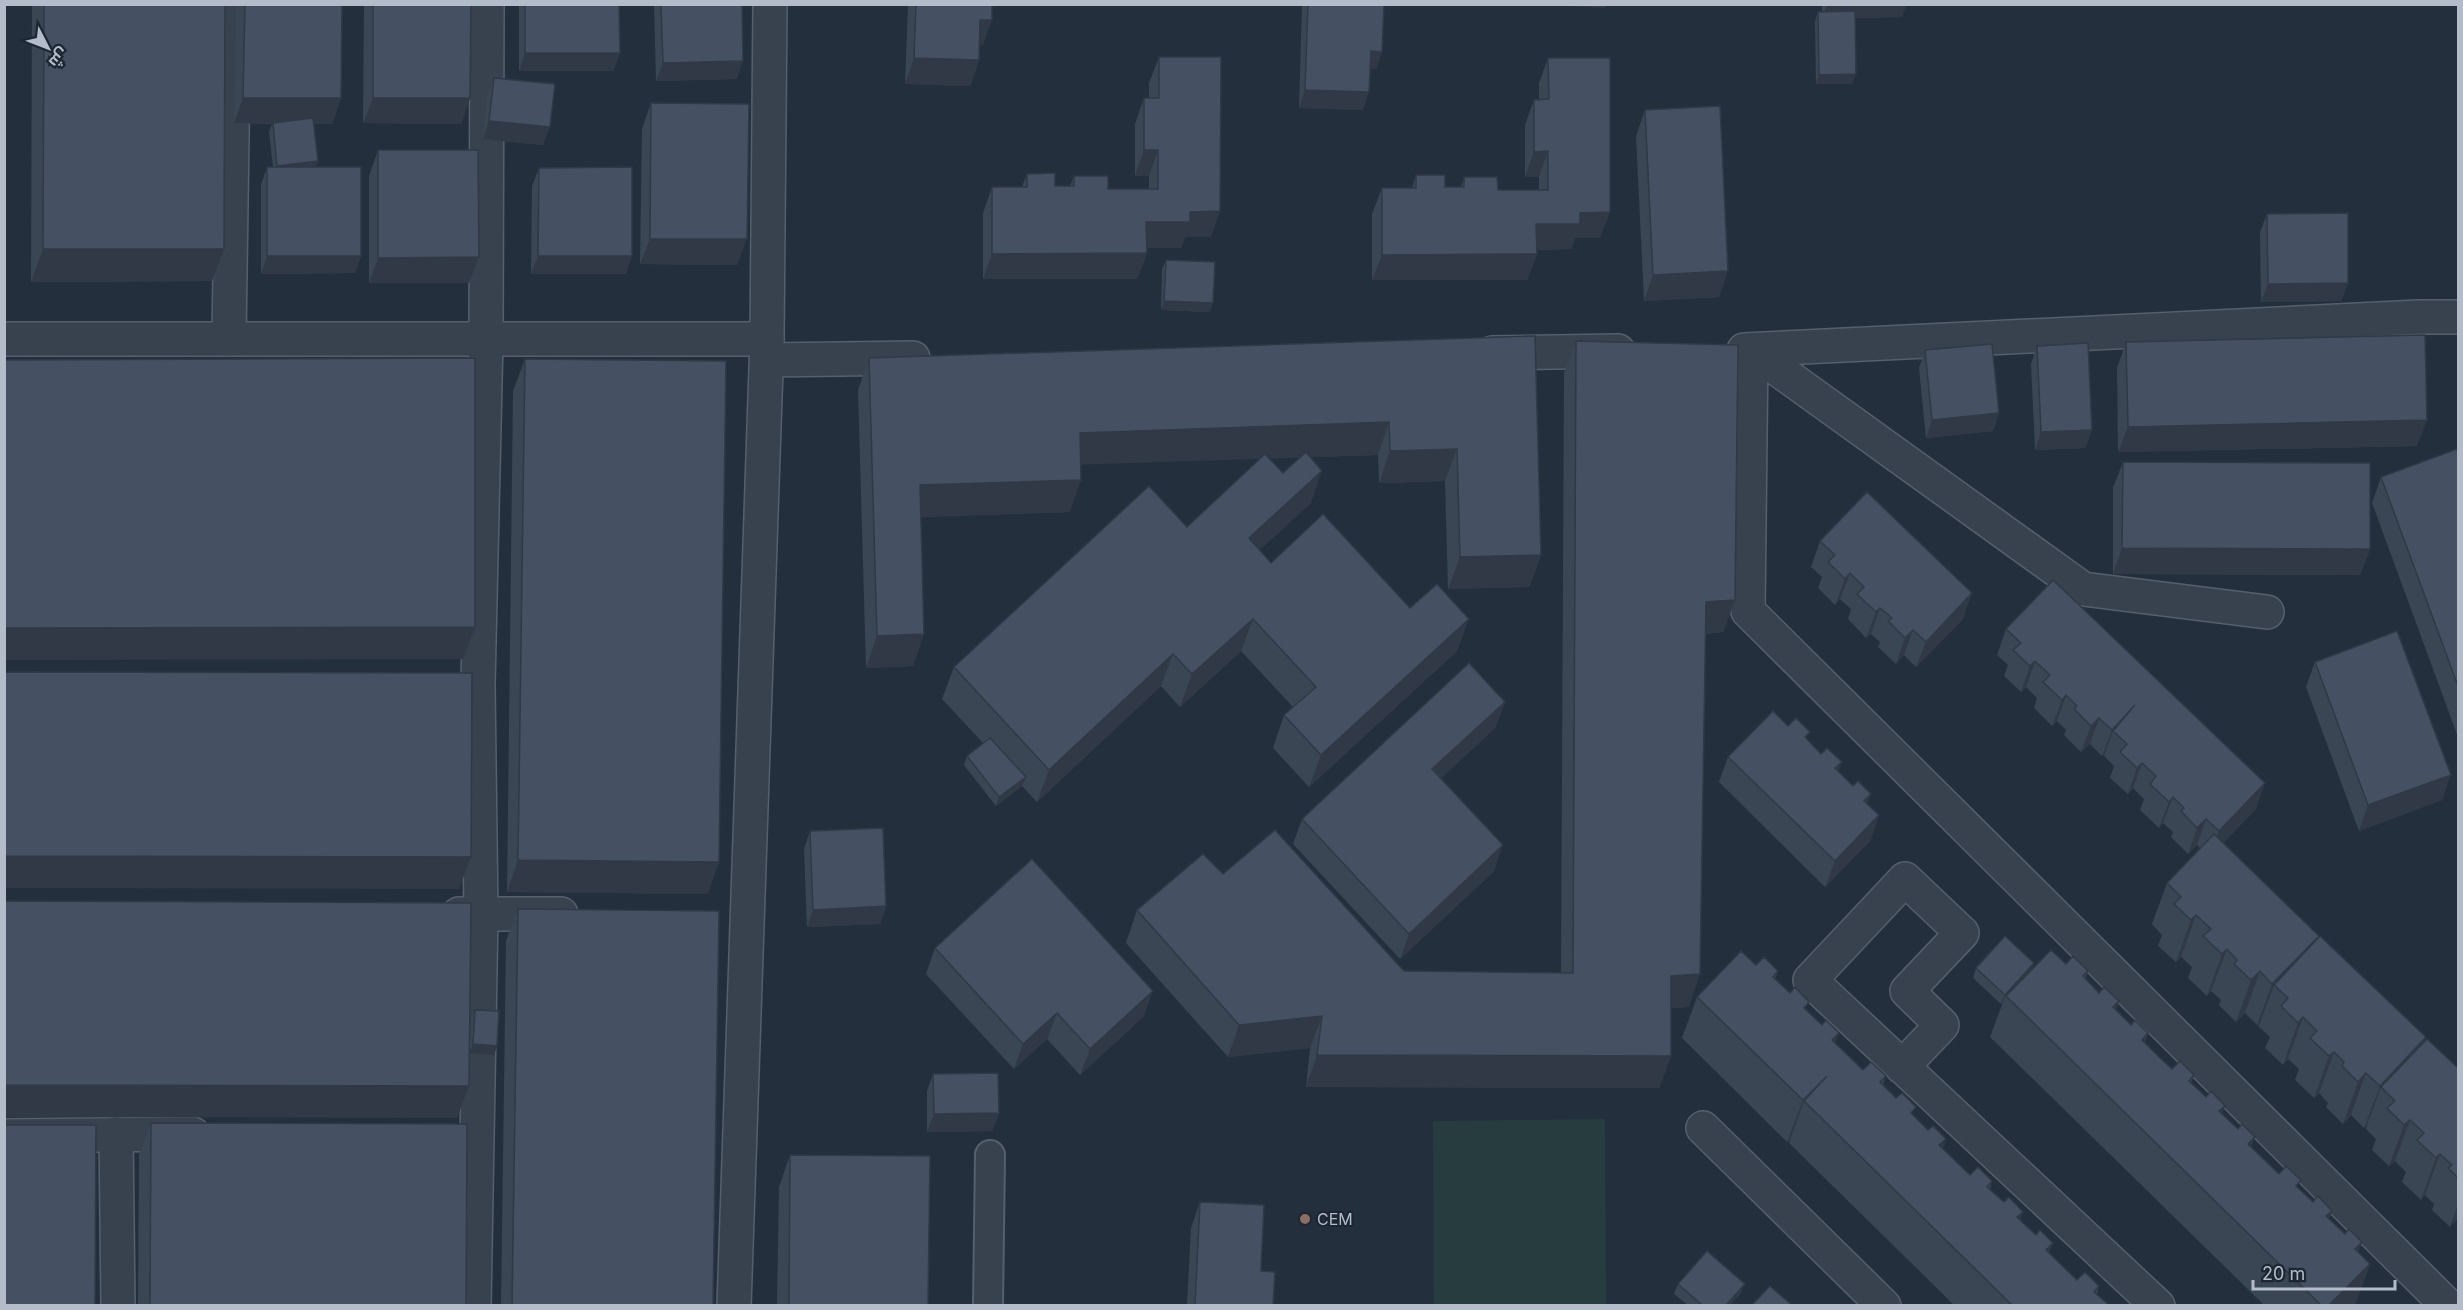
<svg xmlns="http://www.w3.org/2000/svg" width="2463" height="1310" viewBox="0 0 2463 1310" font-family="Inter,Cairo,sans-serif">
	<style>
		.green { fill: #263c3f }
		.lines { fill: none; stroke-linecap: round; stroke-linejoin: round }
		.service-casing { stroke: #565f6c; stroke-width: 32 }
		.minor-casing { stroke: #565f6c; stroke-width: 36 }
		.service { stroke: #38414e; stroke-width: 28 }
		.minor { stroke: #38414e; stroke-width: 33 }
		.wall { fill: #3b4654; fill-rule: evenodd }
		.shaded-wall { fill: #303945 }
		.building { fill: #455162; stroke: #303945; stroke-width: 1.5 }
		.education-dot { fill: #8d6e63; stroke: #1d2633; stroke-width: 2 }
		.labels { text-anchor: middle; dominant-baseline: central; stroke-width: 4.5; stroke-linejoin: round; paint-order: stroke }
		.poi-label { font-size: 16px; fill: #b4bcc9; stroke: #1d2633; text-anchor: start }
	</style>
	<rect width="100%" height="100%" fill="#242f3e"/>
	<path class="green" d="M1605 1119 1606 1305H1434L1433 1121Z"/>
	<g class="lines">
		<defs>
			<path id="service" d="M988 1306 990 1155"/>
			<g id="minor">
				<path d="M4 339H767"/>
				<path d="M229 339 234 4"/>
				<path d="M1744 350 2419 317H2458"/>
				<path d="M1492 353 1618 351"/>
				<path d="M767 360 913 358"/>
				<path d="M2267 612 2083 589 1751 350 1748 611 2448 1306"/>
				<path d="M459 914H561"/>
				<path d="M1902 1067 1942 1025 1907 991 1962 933 1905 879 1810 980C1926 1089 2043 1197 2158 1306"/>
				<path d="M1703 1128 1884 1306"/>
				<path d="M116 1134 118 1306"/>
				<path d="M4 1136 193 1134"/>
				<path d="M474 1306 481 914 478 685 486 339 487 4"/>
				<path d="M734 1306 767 339 770 4"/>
			</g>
		</defs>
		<use href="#service" class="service-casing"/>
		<use href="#minor" class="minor-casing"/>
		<use href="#service" class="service"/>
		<use href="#minor" class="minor"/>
	</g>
	<g class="wall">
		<path d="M32 4H225L224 249 212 281 31 282Z"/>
		<path d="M236 4H342L341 98 332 124H314L316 167 361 256 355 273 261 274V185L267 167H273L269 132 272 124 234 123Z"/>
		<path d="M364 4H471L470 98 461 124 363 123Z"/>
		<path d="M519 4H619L620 53 613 71H519Z"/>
		<path d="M654 4H742L737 79 656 81Z"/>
		<path d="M908 4H992L983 45H980L979 60 970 86 905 84Z"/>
		<path d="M1302 4H1384L1382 52 1376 69H1370L1363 110 1299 108Z"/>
		<path d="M1822 4H1906L1902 17 1855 18 1852 84H1816L1815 21 1818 12 1822 11Z"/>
		<path d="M1159 57 1211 237H1185L1181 248H1147V253L1137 279H983V213L992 187H1022L1027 174 1055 186H1070L1074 176 1108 189H1149V176H1135V124L1144 98H1149V83Z"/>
		<path d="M1548 58 1600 238H1575L1571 249 1537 250V254L1527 280H1372V214L1382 188H1412L1416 175 1445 187H1461L1464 177 1498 190H1539V177H1525V125L1534 100 1539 99V83Z"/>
		<path d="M494 78 543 145 483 139 487 96Z"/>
		<path d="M651 103 737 265 640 264 642 129Z"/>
		<path d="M1645 110 1719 297 1644 301 1636 136Z"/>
		<path d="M378 150 469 283H369V176Z"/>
		<path d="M539 168 626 274H531L532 186Z"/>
		<path d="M2267 214 2348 283 2341 301 2261 302 2260 232Z"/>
		<path d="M1166 260 1210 312 1161 310 1162 269Z"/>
		<path d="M1535 336 1541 555 1529 587 1448 589 1445 481 1379 483 1378 455 1310 457 1311 503 1259 550 1271 563 1410 608 1457 651 1309 787 1273 748 1284 715 1293 707 1241 651 1180 707 1161 686 1037 802 1022 786 996 806 964 765 967 756 983 743 942 699 954 667 1187 527 1260 458 1081 464 1070 512 921 517 913 666 866 668 858 390 869 358ZM1300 457 1283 473 1269 458Z"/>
		<path d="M1576 341 1735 600 1723 632 1705 634 1689 1007 1671 1008V1056L1659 1088 1306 1087 1310 1048 1228 1057 1126 943 1137 910 1223 874 1404 971 1561 973 1564 373Z"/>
		<path d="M2126 342 2417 446 2118 452 2117 368Z"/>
		<path d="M2037 346 2092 430 2085 448 2035 450 2031 364Z"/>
		<path d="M1925 350 1999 413 1993 431 1926 438 1919 368Z"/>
		<path d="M525 359 708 894 507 892 513 391Z"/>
		<path d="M2458 454V737L2372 503 2381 477Z"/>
		<path d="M2123 462 2370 549 2360 575 2113 574V488Z"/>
		<path d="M1820 541 1963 619 1916 667 1904 655 1896 664 1878 647 1880 642 1871 634 1866 638 1848 619 1851 609 1840 599 1835 605 1818 588 1822 577 1811 567Z"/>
		<path d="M2006 629 2256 809 2223 843 2319 936 2317 939 2424 1043 2458 1068V1218L2450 1227 2432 1210 2434 1204 2425 1195 2421 1200 2402 1182 2406 1172 2395 1161 2389 1166 2372 1150 2376 1139 2366 1129 2367 1125 2364 1128 2351 1115 2343 1124 2326 1107 2328 1103 2319 1093 2314 1098 2295 1080 2299 1069 2288 1059 2283 1065 2265 1048 2270 1037 2258 1026 2260 1023 2257 1025 2245 1013 2236 1022 2219 1005 2221 1000 2211 991 2207 996 2188 978 2192 967 2181 957 2176 962 2158 946 2162 935 2152 924 2167 883 2200 848 2197 845 2188 854 2171 837 2173 832 2163 823 2159 828 2140 810 2144 799 2133 788 2128 794 2110 778 2114 766 2104 756 2105 753 2102 756 2090 744 2081 752 2064 735 2066 730 2057 721 2052 726 2034 708 2037 698 2026 687 2021 692 2004 676 2008 665 1997 655Z"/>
		<path d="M2315 662 2442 800 2359 831 2306 687Z"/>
		<path d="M1505 702 1495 728 1441 778 1494 871 1400 959 1293 844 1302 819Z"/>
		<path d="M1788 726 1808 740 1821 754 1842 762 1838 771 1867 804 1879 815 1870 841 1825 887 1719 782 1728 757Z"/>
		<path d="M810 831 886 906 880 924 807 927 804 849Z"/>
		<path d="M518 909 713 1305H501L506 941Z"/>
		<path d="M935 948 1144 1016 1080 1075 1047 1039 1014 1069 926 974Z"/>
		<path d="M2034 963 2032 969 2066 964 2088 971 2085 979 2131 1025 2148 1033 2145 1043 2157 1055 2172 1069 2194 1075 2191 1083 2206 1097 2225 1106 2222 1114 2251 1147 2279 1174 2298 1188 2313 1202 2332 1211 2329 1219 2345 1234 2362 1242 2358 1252 2370 1264 2355 1305H2264L1990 1037 2003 1002 2001 1004 1973 978 1976 968Z"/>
		<path d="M1778 971 1775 979 1822 1025 1839 1033 1835 1043 1863 1070 1886 1076 1883 1084 1928 1130 1946 1139 1943 1148 1970 1175 1992 1181 1990 1189 2004 1202 2023 1212 2020 1220 2049 1253 2077 1280 2099 1286 2097 1294 2109 1305H1954L1789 1143 1790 1140 1787 1142 1682 1038 1697 997Z"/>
		<path d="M475 1010 497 1046 494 1055 469 1053 471 1019Z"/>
		<path d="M933 1074 999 1113 992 1131 927 1132V1091Z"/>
		<path d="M151 1123 466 1305H138L139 1155Z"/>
		<path d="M790 1155 928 1305H777L779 1187Z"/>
		<path d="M1200 1202 1261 1271 1273 1305H1187L1191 1228Z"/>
		<path d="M1678 1284 1741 1293 1730 1305H1688L1674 1294Z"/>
	</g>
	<g class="shaded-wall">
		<path d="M1565 4H1607L1606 8 1565 6Z"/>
		<path d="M1827 4H1906L1902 17 1822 19Z"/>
		<path d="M980 20H992L983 45H971Z"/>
		<path d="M1371 51 1382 52 1376 69H1364Z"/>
		<path d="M525 53H620L613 71H519Z"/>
		<path d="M914 58 979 60 970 86 905 84Z"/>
		<path d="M743 61 737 79 656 81 663 63Z"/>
		<path d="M1856 74 1852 84H1816L1819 75Z"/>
		<path d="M1305 90 1369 92 1363 110 1299 108Z"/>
		<path d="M243 98H341L332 124 234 123Z"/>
		<path d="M373 98H470L461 124 363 123Z"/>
		<path d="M489 121 550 127 543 145 483 139Z"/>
		<path d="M1144 150H1158L1149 176H1135Z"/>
		<path d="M1548 151 1539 177H1525L1534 152Z"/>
		<path d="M318 161 315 170 274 175 277 166Z"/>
		<path d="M1220 211 1211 237H1185L1181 248H1137L1146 222 1190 212Z"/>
		<path d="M1610 212 1600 238H1575L1571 249 1527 250 1536 224 1580 213Z"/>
		<path d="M650 239H747L737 265 640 264Z"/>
		<path d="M43 249H224L212 281 31 282Z"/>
		<path d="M1147 253 1137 279H983L992 254Z"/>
		<path d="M1537 254 1527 280H1372L1382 255Z"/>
		<path d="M267 256H361L355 273 261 274Z"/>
		<path d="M538 256H632L626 274H531Z"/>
		<path d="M479 257 469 283H369L378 258Z"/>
		<path d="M1728 271 1719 297 1644 301 1653 275Z"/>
		<path d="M2348 283 2341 301 2261 302 2268 284Z"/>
		<path d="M1164 301 1213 303 1210 312 1161 310Z"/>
		<path d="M1999 413 1993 431 1926 438 1932 420Z"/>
		<path d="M2427 420 2417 446 2118 452 2128 427Z"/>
		<path d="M1389 422 1378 455 1069 465 1080 433Z"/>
		<path d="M2092 430 2085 448 2035 450 2041 432Z"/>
		<path d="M1457 449 1445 481 1379 483 1390 451Z"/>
		<path d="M1322 471 1311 503 1237 571 1249 538Z"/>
		<path d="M1081 480 1070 512 909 517 920 485Z"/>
		<path d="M2122 548 2370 549 2360 575 2113 574Z"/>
		<path d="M1541 555 1529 587 1448 589 1460 557Z"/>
		<path d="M1850 573 1840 599 1835 605 1845 579Z"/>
		<path d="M1972 593 1963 619 1916 667 1926 642Z"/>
		<path d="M1735 600 1723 632 1694 635 1706 602Z"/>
		<path d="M1880 608 1871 634 1866 638 1876 612Z"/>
		<path d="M1253 619 1241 651 1180 707 1192 674Z"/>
		<path d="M1469 619 1457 651 1309 787 1321 755Z"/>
		<path d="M475 627 463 659 4 660V628Z"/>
		<path d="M1913 630 1904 655 1896 664 1905 638Z"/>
		<path d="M924 634 913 666 866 668 877 636Z"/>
		<path d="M1173 654 1161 686 1037 802 1049 770Z"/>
		<path d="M2035 661 2026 687 2021 692 2030 666Z"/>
		<path d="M2066 695 2057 721 2052 726 2062 700Z"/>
		<path d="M1505 702 1495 728 1423 795 1432 769Z"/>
		<path d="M2135 705 2113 731 2105 753 2102 756 2112 730Z"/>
		<path d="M2099 718 2090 744 2081 752 2091 726Z"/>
		<path d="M1842 762 1832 788 1835 768Z"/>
		<path d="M2142 763 2133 788 2128 794 2137 768Z"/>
		<path d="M2451 775 2442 800 2359 831 2368 805Z"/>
		<path d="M1026 777 1022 786 996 806 999 797Z"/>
		<path d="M2265 783 2256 809 2209 857 2219 831Z"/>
		<path d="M1871 794 1861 820 1864 801Z"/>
		<path d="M2173 797 2163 823 2159 828 2169 802Z"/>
		<path d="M1879 815 1870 841 1825 887 1835 861Z"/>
		<path d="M2206 819 2197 845 2188 854 2197 828Z"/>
		<path d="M1503 845 1494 871 1400 959 1409 934Z"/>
		<path d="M4 856 471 857 459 889 4 888Z"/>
		<path d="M518 860 719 862 708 894 507 892Z"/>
		<path d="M886 906 880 924 807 927 813 910Z"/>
		<path d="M2196 915 2181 957 2176 962 2191 920Z"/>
		<path d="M2319 936 2304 977 2274 985 2260 1023 2257 1025 2272 984Z"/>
		<path d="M2227 949 2211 991 2207 996 2222 954Z"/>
		<path d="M2034 963 2031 972 2006 996 2003 1002 2001 1004 2005 995Z"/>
		<path d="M2260 971 2245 1013 2236 1022 2251 980Z"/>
		<path d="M1700 974 1689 1007 1659 1009 1671 976Z"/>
		<path d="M1153 991 1144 1016 1080 1075 1090 1049Z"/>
		<path d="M2119 1001 2104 1043 2113 1007Z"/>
		<path d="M1057 1013 1047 1039 1014 1069 1023 1044Z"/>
		<path d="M1322 1016 1310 1048 1228 1057 1239 1025Z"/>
		<path d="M2303 1017 2288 1059 2283 1065 2298 1023Z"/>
		<path d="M1839 1033 1824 1075 1832 1040Z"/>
		<path d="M2148 1033 2133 1074 2142 1040Z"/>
		<path d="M2426 1037 2411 1079 2381 1087 2367 1125 2364 1128 2380 1086Z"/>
		<path d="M473 1044 497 1046 494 1055 469 1053Z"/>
		<path d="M2334 1052 2319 1093 2314 1098 2329 1056Z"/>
		<path d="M1317 1055 1671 1056 1659 1088 1306 1087Z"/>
		<path d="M2366 1073 2351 1115 2343 1124 2358 1082Z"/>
		<path d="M1827 1076 1804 1101 1790 1140 1787 1142 1803 1100Z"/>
		<path d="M4 1085 469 1086 457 1118 4 1117Z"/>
		<path d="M2225 1106 2210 1147 2219 1111Z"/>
		<path d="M999 1113 992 1131 927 1132 934 1114Z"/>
		<path d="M2410 1120 2395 1161 2389 1166 2404 1125Z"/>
		<path d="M2255 1137 2239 1179 2248 1144Z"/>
		<path d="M1946 1139 1931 1180 1939 1145Z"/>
		<path d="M2440 1154 2425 1195 2421 1200 2436 1158Z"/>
		<path d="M2458 1204V1217L2450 1227Z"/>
		<path d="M2332 1211 2317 1252 2326 1216Z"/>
		<path d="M2023 1212 2008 1253 2017 1217Z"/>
		<path d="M2362 1242 2346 1284 2355 1249Z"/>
		<path d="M2053 1243 2038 1285 2046 1250Z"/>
		<path d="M2370 1264 2355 1305H2329Z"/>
		<path d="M1745 1284 1741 1293 1730 1305H1726Z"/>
	</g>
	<g class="building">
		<path d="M44 4H225L224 249H43Z"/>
		<path d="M245 4H342L341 98H243Z"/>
		<path d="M373 4H471L470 98H373Z"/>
		<path d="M525 4H619L620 53H525Z"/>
		<path d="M661 4H742L743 61 663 63Z"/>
		<path d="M916 4H992V20H980L979 60 914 58Z"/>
		<path d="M1308 4H1384L1382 52 1371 51 1369 92 1305 90Z"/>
		<path d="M1855 11 1856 74 1819 75 1818 12Z"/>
		<path d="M1159 57H1221L1220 211 1190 212V222H1146L1147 253 992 254V187H1027V174L1055 173V186H1074V176H1108V189H1158V150H1144V98H1159Z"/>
		<path d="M1548 58H1610V212L1580 213V224H1536L1537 254 1382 255V188H1416V175H1445V187H1464V177H1497L1498 190H1548V151L1534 152V100L1549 99Z"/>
		<path d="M494 78 555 84 550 127 489 121Z"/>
		<path d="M651 103 749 104 747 239H650Z"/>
		<path d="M1720 106 1728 271 1653 275 1645 110Z"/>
		<path d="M313 118 318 161 277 166 273 123Z"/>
		<path d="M378 150H478L479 257 378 258Z"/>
		<rect x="267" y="167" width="94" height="89"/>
		<path d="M632 167V256H538L539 168Z"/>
		<path d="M2348 213V283L2268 284 2267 214Z"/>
		<path d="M1166 260 1215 262 1213 303 1164 301Z"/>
		<path d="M2425 335 2427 420 2128 427 2126 342Z"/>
		<path d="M1535 336 1541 555 1460 557 1457 449 1390 451 1389 422 1080 433 1081 480 920 485 924 634 877 636 869 358Z"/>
		<path d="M1576 341 1738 345 1735 600 1706 602 1700 974 1671 976V1056L1317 1055 1322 1016 1239 1025 1137 910 1203 854 1223 874 1275 830 1404 971 1573 973Z"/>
		<path d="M2088 343 2092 430 2041 432 2037 346Z"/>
		<path d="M1992 344 1999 413 1932 420 1925 350Z"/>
		<path d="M475 358V627L4 628V360Z"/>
		<path d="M525 359 726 361 719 862 518 860Z"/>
		<path d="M2457 449 2458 454V686L2381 477Z"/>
		<path d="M1306 452 1322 471 1249 538 1271 563 1323 514 1410 608 1437 584 1469 619 1321 755 1284 715 1316 687 1253 619 1192 674 1173 654 1049 770 954 667 1149 486 1187 527 1265 454 1283 473Z"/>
		<path d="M2123 462 2370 463V549L2122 548Z"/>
		<path d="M1867 492 1972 593 1926 642 1913 630 1905 638 1888 621 1892 618 1880 608 1876 612 1857 594 1864 587 1850 573 1845 579 1828 562 1835 555 1820 541Z"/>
		<path d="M2053 580 2265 783 2219 831 2206 819 2197 828 2181 811 2184 808 2173 797 2169 802 2150 784 2156 776 2142 763 2137 768 2120 752 2127 744 2113 731 2135 705 2112 730 2099 718 2091 726 2074 709 2077 706 2066 695 2062 700 2043 682 2050 675 2035 661 2030 666 2013 650 2021 643 2006 629Z"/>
		<path d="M2397 631 2451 775 2368 805 2315 662Z"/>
		<path d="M1469 663 1505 702 1432 769 1503 845 1409 934 1302 819Z"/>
		<path d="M4 672 472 673 471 857 4 856Z"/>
		<path d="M1773 711 1788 726 1796 718 1810 732 1805 737 1821 754 1827 748 1842 762 1835 768 1853 786 1858 781 1871 794 1864 801 1879 815 1835 861 1728 757Z"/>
		<path d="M990 738 1026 777 999 797 967 756Z"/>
		<path d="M883 828 886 906 813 910 810 831Z"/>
		<path d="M2214 834 2319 936 2272 984 2260 971 2251 980 2234 964 2237 960 2227 949 2222 954 2203 936 2211 929 2196 915 2191 920 2174 904 2181 897 2167 883Z"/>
		<path d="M1032 859 1153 991 1090 1049 1057 1013 1023 1044 935 948Z"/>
		<path d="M4 901 471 903 469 1086 4 1085Z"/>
		<path d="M518 909 719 911 713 1305H512Z"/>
		<path d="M2005 936 2034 963 2005 995 1976 968Z"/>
		<path d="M2320 936 2426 1037 2380 1086 2366 1073 2358 1082 2342 1066 2344 1062 2334 1052 2329 1056 2310 1038 2317 1031 2303 1017 2298 1023 2281 1006 2288 998 2274 985Z"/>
		<path d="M2051 950 2066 964 2073 956 2088 971 2083 976 2099 993 2104 987 2119 1001 2113 1007 2131 1025 2135 1020 2148 1033 2142 1040 2157 1055 2172 1069 2180 1061 2194 1075 2189 1081 2206 1097 2211 1091 2225 1106 2219 1111 2238 1129 2242 1124 2255 1137 2248 1144 2279 1174 2286 1166 2301 1180 2296 1186 2313 1202 2318 1196 2332 1211 2326 1216 2345 1234 2349 1229 2362 1242 2355 1249 2370 1264 2329 1305H2321L2006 996Z"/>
		<path d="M1741 951 1756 965 1764 957 1778 971 1773 977 1790 993 1795 987 1809 1002 1804 1008 1822 1025 1826 1020 1839 1033 1832 1040 1863 1070 1871 1062 1886 1076 1880 1082 1896 1098 1902 1093 1916 1107 1911 1113 1928 1130 1933 1126 1946 1139 1939 1145 1970 1175 1978 1167 1992 1181 1987 1187 2004 1202 2009 1197 2023 1212 2017 1217 2036 1235 2040 1230 2053 1243 2046 1250 2077 1280 2085 1272 2099 1286 2094 1292 2109 1305H2012L1804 1101 1827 1076 1803 1100 1697 997Z"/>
		<path d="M475 1010 499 1011 497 1046 473 1044Z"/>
		<path d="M2427 1039 2458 1068V1178L2448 1168 2452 1165 2440 1154 2436 1158 2417 1140 2424 1133 2410 1120 2404 1125 2387 1108 2395 1101 2381 1087Z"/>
		<path d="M998 1073 999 1113 934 1114 933 1074Z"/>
		<path d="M151 1123 467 1124 466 1305H150Z"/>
		<path d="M4 1125H96L95 1305H4Z"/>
		<path d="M790 1155 930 1156 928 1305H789Z"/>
		<path d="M1200 1202 1264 1205 1261 1271 1275 1272 1273 1305H1195Z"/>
		<path d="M1707 1251 1745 1284 1726 1305H1702L1678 1284Z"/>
		<path d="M1770 1286 1792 1305H1752Z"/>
	</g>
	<circle class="education-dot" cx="1305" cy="1219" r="6"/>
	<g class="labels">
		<g class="poi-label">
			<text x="1317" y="1219">CEM</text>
		</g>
	</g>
	<rect width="2463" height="1310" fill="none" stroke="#b4bcc9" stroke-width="12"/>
	<g transform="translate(48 48) rotate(132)" stroke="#1d2633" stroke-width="4.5" paint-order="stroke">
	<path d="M0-4.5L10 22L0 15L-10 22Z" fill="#b4bcc9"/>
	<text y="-9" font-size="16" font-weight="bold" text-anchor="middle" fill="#b4bcc9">ش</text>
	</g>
	<path d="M2253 1280v9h142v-9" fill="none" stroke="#b4bcc9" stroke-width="3"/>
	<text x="2262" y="1280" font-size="18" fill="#b4bcc9" stroke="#1d2633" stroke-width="4.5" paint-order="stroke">20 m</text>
</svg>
